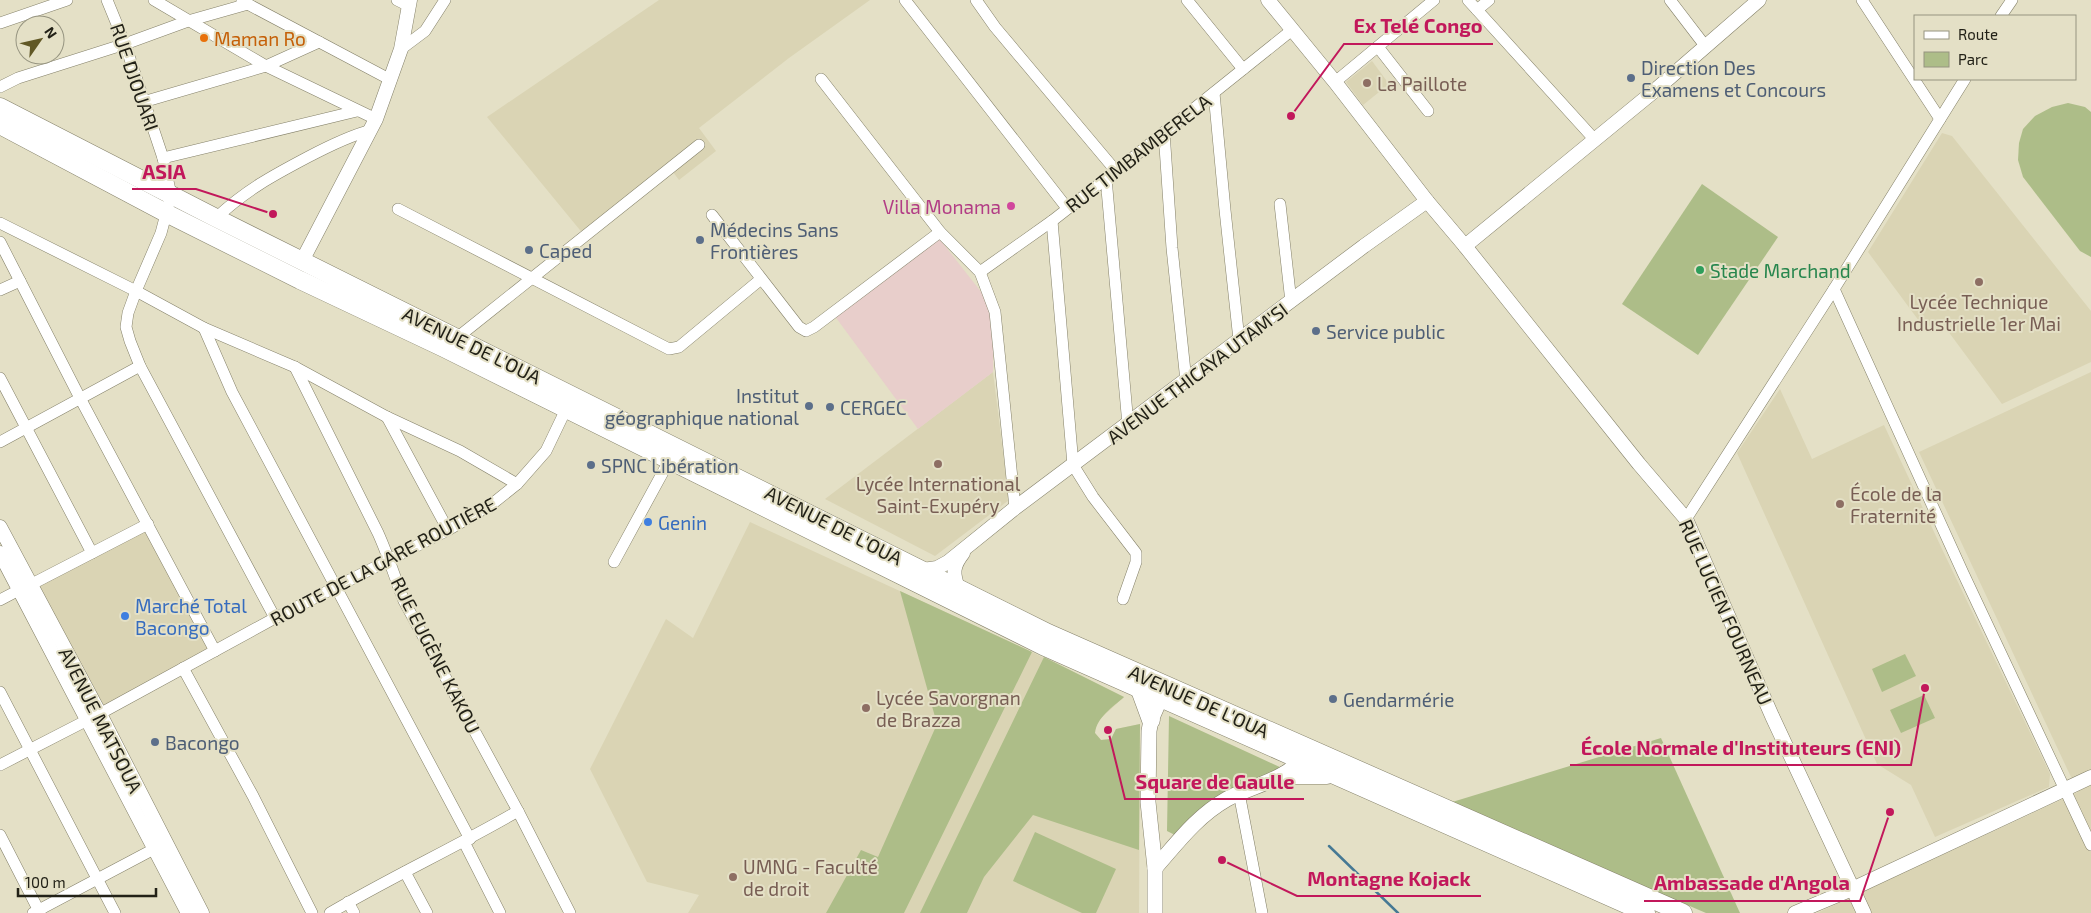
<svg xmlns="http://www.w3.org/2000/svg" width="2091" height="913" viewBox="0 0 2091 913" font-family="'Exo 2',sans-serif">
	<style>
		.built { fill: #dad4b4 }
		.industrial { fill: #e8cecb }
		.park { fill: #adbd88 }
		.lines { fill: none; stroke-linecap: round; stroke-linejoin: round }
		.stream { stroke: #467994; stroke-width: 2.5 }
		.minor-casing { stroke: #848069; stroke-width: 12 }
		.tertiary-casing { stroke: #848069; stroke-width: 15 }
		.secondary-casing { stroke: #848069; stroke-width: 16 }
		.primary-casing { stroke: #848069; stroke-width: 19 }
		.minor { stroke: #fff; stroke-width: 11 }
		.tertiary { stroke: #fff; stroke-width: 14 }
		.secondary { stroke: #fff; stroke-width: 15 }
		.primary { stroke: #fff; stroke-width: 18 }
		.food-dot { fill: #e8710a; stroke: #e4e0c6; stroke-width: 2 }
		.service-dot { fill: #5c6f8a; stroke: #e4e0c6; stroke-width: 2 }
		.education-dot { fill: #8d6e63; stroke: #e4e0c6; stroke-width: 2 }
		.hotel-dot { fill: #d1479c; stroke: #e4e0c6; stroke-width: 2 }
		.leisure-dot { fill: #2e9e5b; stroke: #e4e0c6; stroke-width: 2 }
		.shop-dot { fill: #3f7fe0; stroke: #e4e0c6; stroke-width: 2 }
		.labels { text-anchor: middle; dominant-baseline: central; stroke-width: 4; stroke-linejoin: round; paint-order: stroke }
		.food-label { font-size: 19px; fill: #c56008; stroke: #e4e0c6; text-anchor: start }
		.service-label { font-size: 19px; fill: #4e5e75; stroke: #e4e0c6; text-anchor: start }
		.street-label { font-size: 19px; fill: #222117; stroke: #e4e0c6 }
		.education-label { font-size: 19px; fill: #785e54; stroke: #e4e0c6; text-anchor: start }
		.hotel-label { font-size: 19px; fill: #b23c85; stroke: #e4e0c6; text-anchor: end }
		.leisure-label { font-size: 19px; fill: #27864d; stroke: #e4e0c6; text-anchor: start }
		.shop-label { font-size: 19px; fill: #366cbe; stroke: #e4e0c6; text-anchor: start }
		.leader { fill: none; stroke: #c2185b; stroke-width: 2 }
		.callout-dot { fill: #c2185b; stroke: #e4e0c6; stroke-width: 2 }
		.callout-label { font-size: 20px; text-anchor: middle; font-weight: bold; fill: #c2185b; stroke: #e4e0c6; stroke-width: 4; stroke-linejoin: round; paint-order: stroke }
	</style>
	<rect width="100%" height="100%" fill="#e4e0c6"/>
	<g class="built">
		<path d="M659 0H870L789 58 699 128 716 151 679 180 670 168 584 235 487 117Z"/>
		<path d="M1372 61 1389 84 1363 105 1346 82Z"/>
		<path d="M1942 133 1952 136 2091 311V362L2002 404 1939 319 1925 329 1868 252Z"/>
		<path d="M993 372 1009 500 935 556 825 499Z"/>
		<path d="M2091 372V913H1817L2078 792 1919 452Z"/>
		<path d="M1780 389 1812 459 1884 425 1942 549 2050 774 2049 787 1935 837 1911 785 1877 764 1737 453Z"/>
		<path d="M750 522 1032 652 1124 697 1100 719 1096 726 1095 733 1101 740 1111 739 1116 729 1140 724 1139 913H688L699 895 647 882 590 769 666 619 693 638Z"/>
		<path d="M148 524 215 651 103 712 36 582Z"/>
	</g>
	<path class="industrial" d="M938 237 989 302 994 313 993 372 918 429 834 315Z"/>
	<g class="park">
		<path d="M2068 103 2085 107 2091 112V257L2080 251 2023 177 2018 160 2019 143 2023 129 2035 116 2052 107Z"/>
		<path d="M1702 184 1778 237 1698 355 1622 304Z"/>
		<path d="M900 591 1032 652 904 913H826L861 850 878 857 937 724Z"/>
		<path d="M1905 654 1916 676 1882 692 1872 669Z"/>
		<path d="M1044 657 1124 697C1113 707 1097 717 1095 733L1101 740 1111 739 1116 729 1140 724 1139 850 1033 815 984 877 967 913H920Z"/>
		<path d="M1924 695 1935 718 1901 733 1890 710Z"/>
		<path d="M1169 716 1284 769 1232 790 1191 817 1175 835 1167 831Z"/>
		<path d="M1661 738 1740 913H1706L1449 803Z"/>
		<path d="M1035 832 1116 869 1096 913H1082L1013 881Z"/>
	</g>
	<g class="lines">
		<path class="stream" d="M1329 846 1398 913"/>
		<defs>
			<g id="minor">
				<path d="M107 0 125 44 163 158 171 195 161 233 136 291 128 313 126 327 130 341 140 366 275 618"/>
				<path d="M154 0 266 66 376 119"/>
				<path d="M397 0 409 6"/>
				<path d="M905 0 1067 208"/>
				<path d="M976 0 995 27 1116 171"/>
				<path d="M1187 0 1243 69"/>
				<path d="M1468 0 1595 140"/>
				<path d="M1670 0 1706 47"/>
				<path d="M1862 0 1940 119"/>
				<path d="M242 1 391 80"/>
				<path d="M1477 10 1489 0"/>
				<path d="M2001 16 2012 0"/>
				<path d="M0 23 67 0"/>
				<path d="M1378 47 1428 111"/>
				<path d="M401 49 425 31 445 0"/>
				<path d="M821 79 940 232 980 272 995 312 1015 508"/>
				<path d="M1335 82 1434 0"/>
				<path d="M0 87 18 78 125 44 188 21 248 4"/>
				<path d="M1214 93 1225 210 1239 340"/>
				<path d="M143 102 266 66 319 42"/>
				<path d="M1164 132 1172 248 1186 381"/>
				<path d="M163 158 357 111"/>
				<path d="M1106 178 1128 425"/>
				<path d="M1280 204 1291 302"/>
				<path d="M398 209 669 349 679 347 761 279"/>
				<path d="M712 215 799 327 806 331 814 327 940 232"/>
				<path d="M216 218C246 190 272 176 308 157 329 146 349 136 371 130"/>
				<path d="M1052 221 1073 465 1093 497 1136 553V562L1123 599"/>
				<path d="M0 223 136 291 204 328 295 367 387 417 460 451 517 484"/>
				<path d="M0 242 80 398 215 651"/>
				<path d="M980 272 1052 221 1116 171 1292 30"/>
				<path d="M1834 289 1963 573 2091 845"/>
				<path d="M0 290 20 281"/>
				<path d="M204 328 232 392 470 839"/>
				<path d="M453 341 699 145"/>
				<path d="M295 367 378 533C388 555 395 578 404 601L518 811 570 913"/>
				<path d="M0 378 92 553"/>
				<path d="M387 417 448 530"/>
				<path d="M0 442 140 366"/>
				<path d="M1686 519 1834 289 1965 79"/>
				<path d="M614 562 669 461"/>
				<path d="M30 585 148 524"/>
				<path d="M0 600 19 590"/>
				<path d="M183 668 253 796 312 913"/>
				<path d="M0 692 115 913"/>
				<path d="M0 765 103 712 275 618 448 530 492 504 517 484 546 451 569 403"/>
				<path d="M1239 793 1262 913"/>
				<path d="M0 835 40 913"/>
				<path d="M464 842 500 913"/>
				<path d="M405 872 427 913"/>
				<path d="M348 902 354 913"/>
				<path d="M33 913 154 849"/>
				<path d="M330 913C391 877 456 847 518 811"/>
			</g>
			<g id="tertiary">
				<path d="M1268 0 1335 82 1427 201 1465 246 1639 464 1686 519 1772 716 1864 913"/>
				<path d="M1465 246 1653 92 1759 0"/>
				<path d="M302 261 376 119 401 49 410 0"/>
				<path d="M0 527 100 714 202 913"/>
				<path d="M0 553 188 913"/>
				<path d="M921 572 923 570 937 568 948 562 1015 508 1364 246 1427 201"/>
				<path d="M957 593 958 589C953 573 952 567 963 553"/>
				<path d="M1795 913 1852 889 2091 777"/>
			</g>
			<g id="secondary">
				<path d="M1155 868C1177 843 1197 816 1227 799 1245 789 1280 780 1292 768"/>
				<path d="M1155 913V868L1148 802 1149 731 1151 720 1165 688"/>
			</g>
			<g id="primary">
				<path d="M0 107 216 218 1048 633 1683 913"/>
				<path d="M0 125 168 214 300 280 444 348 1043 646 1646 913"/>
				<path d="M1140 690 1151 720"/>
				<path d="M1285 775H1327"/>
			</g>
		</defs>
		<use href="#minor" class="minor-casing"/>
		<use href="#tertiary" class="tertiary-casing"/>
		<use href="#secondary" class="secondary-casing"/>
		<use href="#primary" class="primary-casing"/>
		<use href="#minor" class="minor"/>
		<use href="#tertiary" class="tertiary"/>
		<use href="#secondary" class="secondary"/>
		<use href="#primary" class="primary"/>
	</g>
	<circle class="food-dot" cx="204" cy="38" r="5"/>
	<g class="service-dot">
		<circle cx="1631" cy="78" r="5"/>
		<circle cx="700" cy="240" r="5"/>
		<circle cx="529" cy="250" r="5"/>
		<circle cx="1316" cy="331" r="5"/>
		<circle cx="809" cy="406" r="5"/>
		<circle cx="830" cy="407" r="5"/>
		<circle cx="591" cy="465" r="5"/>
		<circle cx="1333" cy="699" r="5"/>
		<circle cx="155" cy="742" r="5"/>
	</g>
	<g class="education-dot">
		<circle cx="1367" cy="83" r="5"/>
		<circle cx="1979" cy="282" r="5"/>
		<circle cx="938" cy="464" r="5"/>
		<circle cx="1840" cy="504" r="5"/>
		<circle cx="866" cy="708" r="5"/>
		<circle cx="733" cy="877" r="5"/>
	</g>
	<circle class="hotel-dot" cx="1011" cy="206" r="5"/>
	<circle class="leisure-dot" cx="1700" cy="270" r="5"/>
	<g class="shop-dot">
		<circle cx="648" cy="522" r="5"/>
		<circle cx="125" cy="616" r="5"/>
	</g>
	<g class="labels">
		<g class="food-label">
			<text x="214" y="38">Maman Ro</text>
		</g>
		<g class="service-label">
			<text x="1641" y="67">Direction Des<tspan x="1641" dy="22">Examens et Concours</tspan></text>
			<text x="710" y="229">Médecins Sans<tspan x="710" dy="22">Frontières</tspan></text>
			<text x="539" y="250">Caped</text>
			<text x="1326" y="331">Service public</text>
			<text x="799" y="395" text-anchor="end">Institut<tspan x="799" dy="22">géographique national</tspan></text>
			<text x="840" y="407">CERGEC</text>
			<text x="601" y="465">SPNC Libération</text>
			<text x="1343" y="699">Gendarmérie</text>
			<text x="165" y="742">Bacongo</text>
		</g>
		<g class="street-label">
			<text transform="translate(135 77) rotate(71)">RUE DJOUARI</text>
			<text transform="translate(1138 153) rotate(-38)">RUE TIMBAMBERELA</text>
			<text transform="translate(472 345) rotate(26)">AVENUE DE L'OUA</text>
			<text transform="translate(1197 373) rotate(-37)">AVENUE THICAYA UTAM'SI</text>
			<text transform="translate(834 525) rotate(27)">AVENUE DE L'OUA</text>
			<text transform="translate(383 561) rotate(-28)">ROUTE DE LA GARE ROUTIÈRE</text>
			<text transform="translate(1726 612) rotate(66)">RUE LUCIEN FOURNEAU</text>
			<text transform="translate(436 655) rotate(63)">RUE EUGÈNE KAKOU</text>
			<text transform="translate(1199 701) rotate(24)">AVENUE DE L'OUA</text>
			<text transform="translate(101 720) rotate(63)">AVENUE MATSOUA</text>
		</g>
		<g class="education-label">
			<text x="1377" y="83">La Paillote</text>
			<text x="1979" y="301" text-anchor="middle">Lycée Technique<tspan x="1979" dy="22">Industrielle 1er Mai</tspan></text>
			<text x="938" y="483" text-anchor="middle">Lycée International<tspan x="938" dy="22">Saint-Exupéry</tspan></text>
			<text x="1850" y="493">École de la<tspan x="1850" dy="22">Fraternité</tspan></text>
			<text x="876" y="697">Lycée Savorgnan<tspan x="876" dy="22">de Brazza</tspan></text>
			<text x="743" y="866">UMNG - Faculté<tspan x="743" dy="22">de droit</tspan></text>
		</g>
		<g class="hotel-label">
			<text x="1001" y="206">Villa Monama</text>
		</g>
		<g class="leisure-label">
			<text x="1710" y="270">Stade Marchand</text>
		</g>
		<g class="shop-label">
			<text x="658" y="522">Genin</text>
			<text x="135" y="605">Marché Total<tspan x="135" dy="22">Bacongo</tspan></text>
		</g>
	</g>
	<path class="leader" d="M1291 116L1344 44H1493M273 214L196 189H132M1925 688L1911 765H1570M1108 730L1125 799H1304M1222 860L1297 896H1481M1890 812L1860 901H1644"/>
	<g class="callout-dot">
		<circle cx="1291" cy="116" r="5"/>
		<circle cx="273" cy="214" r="5"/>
		<circle cx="1925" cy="688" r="5"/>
		<circle cx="1108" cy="730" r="5"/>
		<circle cx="1222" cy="860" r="5"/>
		<circle cx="1890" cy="812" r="5"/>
	</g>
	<g class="callout-label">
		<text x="1418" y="33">Ex Telé Congo</text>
		<text x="164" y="179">ASIA</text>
		<text x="1741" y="755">École Normale d'Instituteurs (ENI)</text>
		<text x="1215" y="789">Square de Gaulle</text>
		<text x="1389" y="886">Montagne Kojack</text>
		<text x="1752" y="890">Ambassade d'Angola</text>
	</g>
	<rect x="1914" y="15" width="162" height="65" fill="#e4e0c6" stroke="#969480"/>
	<rect x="1924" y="31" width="25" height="8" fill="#ffffff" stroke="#969480"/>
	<text x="1958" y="40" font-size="15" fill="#222117">Route</text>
	<rect x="1924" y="52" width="25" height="15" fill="#adbd88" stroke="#969480"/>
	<text x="1958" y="65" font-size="15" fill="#222117">Parc</text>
	<g transform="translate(40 40) rotate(56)"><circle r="24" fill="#e4e0c6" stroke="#969480"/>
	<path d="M0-4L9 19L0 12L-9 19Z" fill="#615825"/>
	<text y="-8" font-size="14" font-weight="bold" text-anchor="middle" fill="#222117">N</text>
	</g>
	<path d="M18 888v8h138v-8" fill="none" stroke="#222117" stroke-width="2.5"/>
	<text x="25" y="888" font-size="15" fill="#222117" stroke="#e4e0c6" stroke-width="4" paint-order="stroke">100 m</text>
</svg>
